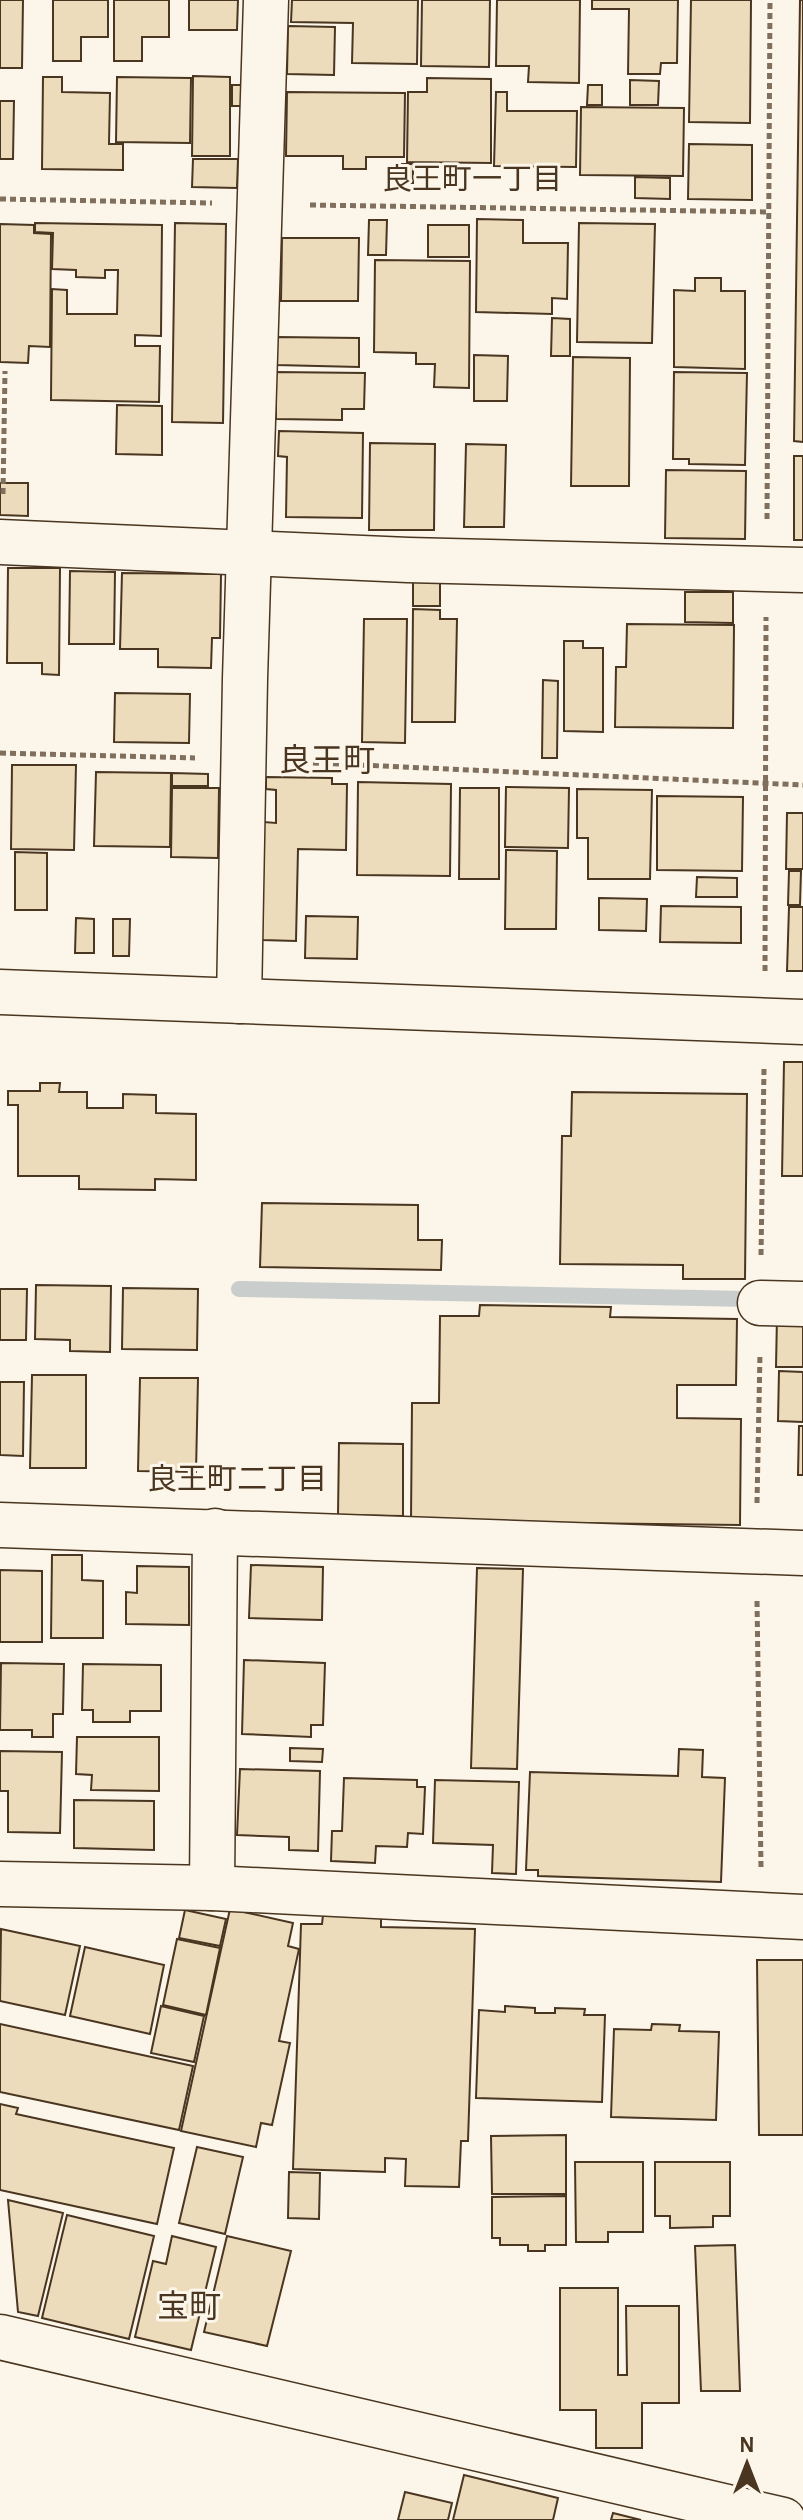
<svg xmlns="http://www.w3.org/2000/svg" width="803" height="2520" viewBox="0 0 803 2520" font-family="'Alegreya Sans','Noto Sans JP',sans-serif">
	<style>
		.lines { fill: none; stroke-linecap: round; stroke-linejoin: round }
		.stream { stroke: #c9cecd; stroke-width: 16 }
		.building { fill: #ecdcbc; stroke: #4a3520; stroke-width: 2 }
		.minor-casing { stroke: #4a3520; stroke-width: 47 }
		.tertiary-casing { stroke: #4a3520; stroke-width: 47 }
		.path { stroke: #7f6f5c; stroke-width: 5; stroke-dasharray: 6 4; stroke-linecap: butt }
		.minor { stroke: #fbf6e9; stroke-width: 44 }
		.tertiary { stroke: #fbf6e9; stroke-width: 44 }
		.labels { text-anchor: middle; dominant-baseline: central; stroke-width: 6; stroke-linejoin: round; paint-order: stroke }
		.neighbourhood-label { font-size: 30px; fill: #4a3520; stroke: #fbf6e9 }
		.quarter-label { font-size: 32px; fill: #4a3520; stroke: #fbf6e9 }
	</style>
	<rect width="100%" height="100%" fill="#fbf6e9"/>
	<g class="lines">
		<path class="stream" d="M239 1289 748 1299"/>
	</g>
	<g class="building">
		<path d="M0 0H23L22 68H0Z"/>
		<path d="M53 0H108V37H81V61H53Z"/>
		<path d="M114 0H169V37H142V61H114Z"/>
		<path d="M189 0H238L237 30H189Z"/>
		<path d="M292 0H418L417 64 352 63 353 23 291 22Z"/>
		<path d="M422 0H490L489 67 421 66Z"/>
		<path d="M497 0H580L579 83 528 82 529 66H496Z"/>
		<path d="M592 0H678L677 63H661L660 74H628L629 9H592Z"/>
		<path d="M691 0H751L750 123 689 122Z"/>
		<path d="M800 0H803V442L794 441Z"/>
		<path d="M288 26 335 27 334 75 287 74Z"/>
		<path d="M193 76 230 77V156H192Z"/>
		<path d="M43 77H62V92L110 93 109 144H123V170L42 169Z"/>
		<path d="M117 77 191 78 190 143 116 142Z"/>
		<path d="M427 78 491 79V163L407 162 408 92H427Z"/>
		<path d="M630 80 659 81 658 105H630Z"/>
		<rect x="232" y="85" width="10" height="21"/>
		<path d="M588 85H602V105H587Z"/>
		<path d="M287 92 405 93 404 157H366V169H343V156H286Z"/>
		<path d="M496 92H507V111H577L576 167 494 166Z"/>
		<path d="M0 101H14L13 159H0Z"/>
		<path d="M581 107 684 108 683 176 580 175Z"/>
		<path d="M689 144 752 145V200L688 199Z"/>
		<path d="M193 159H238L237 188 192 187Z"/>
		<rect x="397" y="164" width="16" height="19"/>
		<path d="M635 177 670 178V199L635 198Z"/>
		<path d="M477 219 523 220V243H568L567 299 552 298V314L476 312Z"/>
		<path d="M369 220H387L386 255H368Z"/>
		<path d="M35 223 162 225 161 336 135 335V346H160L159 402 51 400 52 289 67 290V314H117L118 270H105V278L76 277V270L52 269 53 233 35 232Z"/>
		<path d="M175 223 226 224 223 423 172 422Z"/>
		<path d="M579 223 655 224 652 343 577 342Z"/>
		<path d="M0 224 34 225V233L51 234 50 347 29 346 28 363 0 362Z"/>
		<rect x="428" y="225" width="41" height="32"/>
		<path d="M282 238H359L358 301H281Z"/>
		<path d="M375 260 470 261 469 388 434 387 435 364H416V353L374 352Z"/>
		<path d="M695 278H721V291H745V369L674 367V290L695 291Z"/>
		<path d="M552 318 570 319V356H551Z"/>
		<path d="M277 337 359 338V367L276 365Z"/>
		<path d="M474 355 508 356 507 401H474Z"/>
		<path d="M573 357 630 358 629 486H571Z"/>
		<path d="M276 372 365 373 364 409H342V420L276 419Z"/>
		<path d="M674 372 747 373 745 465 689 464V459H673Z"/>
		<path d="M117 405 162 406V455L116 454Z"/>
		<path d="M279 431 363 433 362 518 286 517 287 457 278 456Z"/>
		<path d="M370 443 435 444 434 530H369Z"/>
		<path d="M466 444 506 445 504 527H464Z"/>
		<rect x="794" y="456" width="9" height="84"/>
		<path d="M666 470 746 471 745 539 665 538Z"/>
		<path d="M0 483H28V516L0 515Z"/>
		<path d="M8 568H60L59 675 42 674V663H7Z"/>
		<path d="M70 571 115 572 114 644H69Z"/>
		<path d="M122 573 221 574 220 638H212L211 668 158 667V649H120Z"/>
		<rect x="413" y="580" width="27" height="26"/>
		<path d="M685 592H733V623L685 622Z"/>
		<path d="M413 609 440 610V619H457L455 722H412Z"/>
		<path d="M364 619H407L405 743 362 742Z"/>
		<path d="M627 624 734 625 733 728 615 727 616 667H626Z"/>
		<path d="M564 641H583V648H603V732L564 731Z"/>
		<path d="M543 680 558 681 557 758H542Z"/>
		<path d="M115 693 190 694 189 743 114 742Z"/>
		<path d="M12 765H76L74 850 11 849Z"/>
		<path d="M96 772 171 773 170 847 94 846Z"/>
		<path d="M172 773 208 774V786H172Z"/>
		<path d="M266 777 332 778V784H347L346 850 298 849 296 941 262 940 264 822 276 823V790L266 789Z"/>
		<path d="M358 782 451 784 450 876 357 875Z"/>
		<path d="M506 787 569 788 568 848 505 847Z"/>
		<path d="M172 788H219L218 858 171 857Z"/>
		<path d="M460 788H499V879H459Z"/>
		<path d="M577 789 652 790 650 879H588V838H577Z"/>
		<path d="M657 796 743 797 742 871 657 870Z"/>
		<path d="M787 813H803V869H786Z"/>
		<path d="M506 850 557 851 556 929H505Z"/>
		<path d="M15 852 47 853V910H15Z"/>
		<path d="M789 871H801L800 905H788Z"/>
		<path d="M697 877 737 878V897H696Z"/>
		<path d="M599 898 647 899 646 931 599 930Z"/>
		<path d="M661 906 741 907V943L660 942Z"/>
		<path d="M789 907H803V971H787Z"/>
		<path d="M306 916 358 917 357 959 305 958Z"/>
		<path d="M76 918 94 919V953H75Z"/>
		<path d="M113 919H130L129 956H113Z"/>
		<path d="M784 1062H803V1176H782Z"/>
		<path d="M40 1083H60L59 1092H87V1108H123V1094L156 1095V1113L196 1114V1180L155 1179V1190L79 1189V1176H18V1105H8V1091H40Z"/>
		<path d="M572 1092 747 1094 745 1279H683V1265L560 1264 562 1136H571Z"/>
		<path d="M262 1203 418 1205V1240H442L441 1270 260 1267Z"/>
		<path d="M36 1285 111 1286 110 1352 70 1351V1340L35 1339Z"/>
		<path d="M123 1288 198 1289 197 1350 122 1349Z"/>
		<path d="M0 1289H27L26 1340H0Z"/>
		<path d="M480 1305 611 1307 610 1317 737 1319 736 1385H677V1418L741 1419 740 1525 411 1521 412 1403H439L440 1316H479Z"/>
		<path d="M777 1316H803V1367H776Z"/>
		<path d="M779 1371 803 1372V1422L778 1421Z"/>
		<path d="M32 1375H86V1468H30Z"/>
		<path d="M140 1378H198L196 1472 138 1471Z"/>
		<path d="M0 1382H24L23 1456 0 1455Z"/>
		<path d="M799 1426H803V1475H798Z"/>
		<path d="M339 1443 403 1444V1516L338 1515Z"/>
		<path d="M52 1555H82V1580L103 1581V1638H51Z"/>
		<path d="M251 1565 323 1567 322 1620 249 1618Z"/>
		<path d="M137 1566 189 1567V1625L126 1624V1592L137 1593Z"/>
		<path d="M477 1568 523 1569 517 1769 471 1768Z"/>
		<path d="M0 1570 42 1571V1642H0Z"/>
		<path d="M244 1660 325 1663 323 1725H311V1737L242 1734Z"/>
		<path d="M1 1663 64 1664 63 1714H53V1737H32V1730H0Z"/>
		<path d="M83 1664 161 1665V1711H130V1722H93V1710H82Z"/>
		<path d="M77 1737H159V1791L91 1790 92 1775 76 1774Z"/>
		<path d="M290 1748 323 1749 322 1762 290 1761Z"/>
		<path d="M679 1749 703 1750 702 1777 725 1778 721 1882 538 1876V1870H526L530 1772 678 1776Z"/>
		<path d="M0 1751 62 1752 60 1833 8 1832V1791H0Z"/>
		<path d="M240 1769 320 1771 318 1851 289 1850V1837L237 1835Z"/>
		<path d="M344 1778 417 1780V1787H425L423 1834 408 1833 407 1847 376 1846 375 1863 331 1861 332 1831H342Z"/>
		<path d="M435 1780 519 1782 516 1874 492 1873 493 1845 433 1843Z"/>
		<path d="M74 1800 154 1801V1850L74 1848Z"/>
		<path d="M230 1909 293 1923 288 1946 299 1949 279 2041 290 2043 272 2125 261 2123 256 2147 181 2131Z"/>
		<path d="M185 1910 226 1919 220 1946 179 1938Z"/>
		<path d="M323 1915 381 1917V1927L475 1929 468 2141H461L459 2187 405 2186 406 2159 385 2158V2172L293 2169 301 1924H322Z"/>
		<path d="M1 1929 80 1946 65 2015 0 2001Z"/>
		<path d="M177 1939 220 1948 206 2015 163 2005Z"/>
		<path d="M85 1947 164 1965 150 2034 70 2016Z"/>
		<path d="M757 1960H803V2135H759Z"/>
		<path d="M161 2006 204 2016 194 2062 151 2053Z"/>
		<path d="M505 2006 535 2008V2013H555V2008L585 2009 584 2015H605L602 2102 476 2098 479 2010 505 2012Z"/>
		<path d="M0 2024 193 2066 179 2130 0 2092Z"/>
		<path d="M652 2024 680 2025 679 2031 719 2032 716 2120 611 2117 614 2029 651 2030Z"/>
		<path d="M0 2104 18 2108 16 2114 174 2148 157 2224 0 2190Z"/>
		<path d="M566 2135V2194H492L491 2136Z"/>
		<path d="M197 2147 243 2157 225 2234 179 2223Z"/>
		<path d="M575 2162H643V2232H608V2242H576Z"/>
		<path d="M655 2162H730V2216H713V2227L670 2228V2216H655Z"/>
		<path d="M289 2172 320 2173 319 2219 288 2218Z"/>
		<path d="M566 2196V2245H545V2251H528V2245H500V2238H492V2197Z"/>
		<path d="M8 2200 63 2213 38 2316 18 2312Z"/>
		<path d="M67 2215 154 2236 129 2339 42 2318Z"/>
		<path d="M172 2236 216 2247 191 2350 135 2337 153 2261 166 2264Z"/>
		<path d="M227 2236 291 2251 267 2346 204 2332Z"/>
		<path d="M735 2245 740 2391H701L695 2246Z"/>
		<path d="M560 2288H618V2375H627L626 2306H679V2403H642V2448H596V2410H560Z"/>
		<path d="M464 2475 558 2498 553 2520H453Z"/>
		<path d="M405 2492 452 2503 448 2520H398Z"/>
		<path d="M613 2513 641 2520H611Z"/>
	</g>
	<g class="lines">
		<defs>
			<g id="minor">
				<path d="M0 542 408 560 803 570"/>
				<path d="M239 1001 245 679 266 0"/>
				<path d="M760 1303 803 1304"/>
				<path d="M0 1525 803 1553"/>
				<path d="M0 1884 212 1888 803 1917"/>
				<path d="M212 1888 215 1531"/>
				<path d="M0 2337 783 2520"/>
			</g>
			<path id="tertiary" d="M0 992 803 1022"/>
		</defs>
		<use href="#minor" class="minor-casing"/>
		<use href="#tertiary" class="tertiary-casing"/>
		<g class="path">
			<path d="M0 199 212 203"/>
			<path d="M310 205 769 212"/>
			<path d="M3 494 5 371"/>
			<path d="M767 519 770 0"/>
			<path d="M0 753 195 758"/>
			<path d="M293 762 803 785"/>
			<path d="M765 971 766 617"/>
			<path d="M761 1255 764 1069"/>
			<path d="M757 1503 760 1353"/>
			<path d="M757 1601 761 1867"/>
		</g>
		<use href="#minor" class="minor"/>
		<use href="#tertiary" class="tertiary"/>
	</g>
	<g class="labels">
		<g class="neighbourhood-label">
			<text x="472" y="180">良王町一丁目</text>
			<text x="237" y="1480">良王町二丁目</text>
		</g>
		<g class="quarter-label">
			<text x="327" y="761">良王町</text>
			<text x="189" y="2307">宝町</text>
		</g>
	</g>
	<g transform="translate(747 2464)" stroke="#fbf6e9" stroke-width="6" paint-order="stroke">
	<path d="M0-6L14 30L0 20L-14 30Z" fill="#4a3520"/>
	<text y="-12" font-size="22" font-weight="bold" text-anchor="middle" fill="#4a3520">N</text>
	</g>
</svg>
